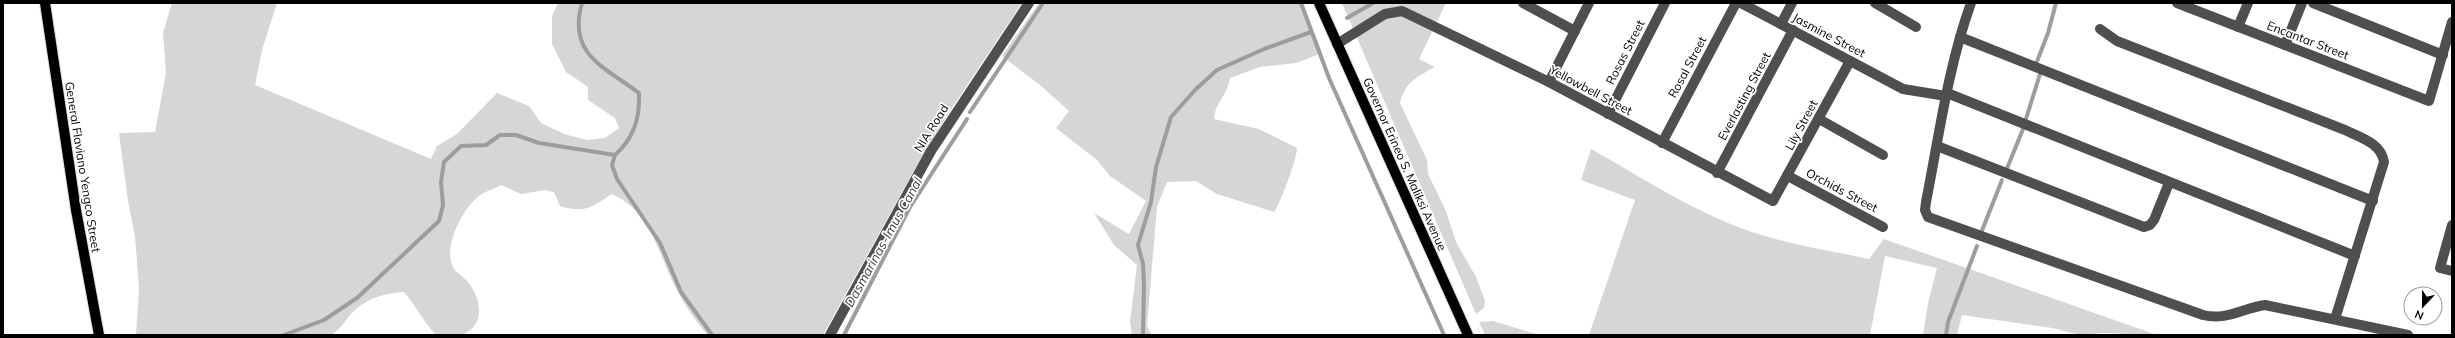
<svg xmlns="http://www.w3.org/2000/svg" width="2455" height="338" viewBox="0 0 2455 338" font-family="Mulish,sans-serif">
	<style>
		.green { fill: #d6d6d6 }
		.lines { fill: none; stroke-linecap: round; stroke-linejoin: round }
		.stream { stroke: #9d9d9d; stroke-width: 4 }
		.major-casing { stroke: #dbdbdb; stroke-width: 12 }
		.minor { stroke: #4f4f4f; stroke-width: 10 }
		.major { stroke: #000; stroke-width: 10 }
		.labels { text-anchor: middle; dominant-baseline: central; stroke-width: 3.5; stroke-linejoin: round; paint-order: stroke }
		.street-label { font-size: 12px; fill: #000; stroke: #fff }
		.water-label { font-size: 13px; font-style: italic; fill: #3e3e3e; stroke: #fff }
	</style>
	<rect width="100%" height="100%" fill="#fff"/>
	<g class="green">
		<path d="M172 3H277L262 50 255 85 431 159 437 146 457 134 497 93 529 106 541 123 564 134 587 140 605 138 619 128 615 118 588 100V87L566 72 552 44V16L558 3H1022L948 114 912 174 823 335H708C692 318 680 297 670 276 656 245 647 208 611 194 593 208 583 213 560 206L554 192 545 190 521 194 501 185C494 189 485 191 479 196 462 209 443 247 453 267 456 273 464 277 468 282 482 300 486 326 461 335 454 337 443 335 436 335 422 320 417 307 404 292 387 293 371 297 357 308 347 316 343 328 331 335H136L139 288 135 236 128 201 119 133 155 132 166 73 163 33Z"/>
		<path d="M1039 3H1301L1322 53 1296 63 1260 67 1230 78C1227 97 1215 102 1214 119L1259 129 1297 148C1298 155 1280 205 1274 212L1217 194 1196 181 1167 182 1157 207 1147 326 1152 335H1132L1130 322 1137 265 1114 245 1094 213 1129 234 1146 201 1110 176 1097 160 1056 128 1069 111 1040 85 1002 56Z"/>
		<path d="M1342 3H1446L1419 59 1435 67C1417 77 1405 82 1400 103L1427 160 1428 174 1446 211 1456 242 1476 277 1485 301 1484 308 1476 314Z"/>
		<path d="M1591 149C1636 174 1680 203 1728 223 1772 242 1823 249 1869 259L1884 239 2157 335 2102 333 2081 335 2052 328 1962 315 1957 335H1923L1928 303 1937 268 1885 256 1870 335H1589L1635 200 1581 180Z"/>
		<path d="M1493 321 1539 335H1485L1479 322Z"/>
	</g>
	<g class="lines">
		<g class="stream">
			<path d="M1301 3 1329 78 1444 335"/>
			<path d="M1347 18 1373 3"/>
			<path d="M2036 64 2048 33 2056 3"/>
			<path d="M970 112 1043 3"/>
			<path d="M2025 122 2040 74"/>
			<path d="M615 155 612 165 617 179 660 243 681 292 712 335"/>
			<path d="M2006 171 2023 129"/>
			<path d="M1981 233 2002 180"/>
			<path d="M284 335 324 320 357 298 439 221 443 205 441 182 444 162 461 146 486 145 500 135H516L539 143 615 155C634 138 640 118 639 93 605 67 567 55 582 3"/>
			<path d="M844 335 910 207 967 119"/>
			<path d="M1143 335 1144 284 1143 264 1138 245 1151 202 1156 167 1171 117 1196 89 1217 70 1264 49 1311 32"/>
			<path d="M1946 335 1948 322 1977 246"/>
		</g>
		<defs>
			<g id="major">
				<path d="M45 3 76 210 99 335"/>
				<path d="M1319 3 1468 335"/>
			</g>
		</defs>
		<use href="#major" class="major-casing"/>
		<g class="minor">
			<path d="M1523 3 1575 31"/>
			<path d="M1741 3 1903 89 1946 96"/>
			<path d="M1875 3 1916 27"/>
			<path d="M1971 3C1948 67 1939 136 1926 202L1925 210 1928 217 2203 315C2226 321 2243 308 2265 305L2408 335"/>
			<path d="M2177 3 2429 101 2452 22"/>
			<path d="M2313 3 2443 55"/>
			<path d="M1781 24 1792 3"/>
			<path d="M2238 27 2248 3"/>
			<path d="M2100 29 2117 41 2345 130C2361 138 2381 143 2384 162L2335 319"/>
			<path d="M1960 37 2373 201"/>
			<path d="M1337 44 1385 14 1402 11 1549 82 1773 201 1850 61"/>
			<path d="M2285 45 2302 3"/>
			<path d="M1549 82 1589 3"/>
			<path d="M1947 93 2355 256"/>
			<path d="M1608 114 1665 3"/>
			<path d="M1819 119 1883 155"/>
			<path d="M1662 143 1736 3"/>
			<path d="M1937 146 2144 227 2150 225 2154 220 2169 183"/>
			<path d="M1717 173 1793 30"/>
			<path d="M1788 176 1883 227"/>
			<path d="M2452 225 2440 268 2452 271"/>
			<path d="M830 335 931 151 1029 3"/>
		</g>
		<use href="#major" class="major"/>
	</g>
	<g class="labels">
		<g class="street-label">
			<text transform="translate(1829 35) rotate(28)">Jasmine Street</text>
			<text transform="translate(2308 40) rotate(21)">Encantar Street</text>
			<text transform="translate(1625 52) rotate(-63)">Rosas Street</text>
			<text transform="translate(1687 67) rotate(-62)">Rosal Street</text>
			<text transform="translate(1591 90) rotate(28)">Yellowbell Street</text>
			<text transform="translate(1744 96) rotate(-62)">Everlasting Street</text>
			<text transform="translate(1801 125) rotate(-62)">Lily Street</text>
			<text transform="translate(931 128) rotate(-58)">NIA Road</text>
			<text transform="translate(1405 164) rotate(66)">Governor Erineo S. Maliksi Avenue</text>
			<text transform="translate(83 167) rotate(81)">General Flaviano Yengco Street</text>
			<text transform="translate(1842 190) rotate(28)">Orchids Street</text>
		</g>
		<g class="water-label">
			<text transform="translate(883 242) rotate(-61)">Dasmarinas-Imus Canal</text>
		</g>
	</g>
	<rect width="2455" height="338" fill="none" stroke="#000000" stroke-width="8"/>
	<g transform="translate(2423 306) rotate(202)"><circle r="19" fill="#ffffff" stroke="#999999"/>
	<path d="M0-3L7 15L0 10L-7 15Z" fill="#000000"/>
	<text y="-6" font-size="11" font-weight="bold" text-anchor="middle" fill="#000000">N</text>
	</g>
</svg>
